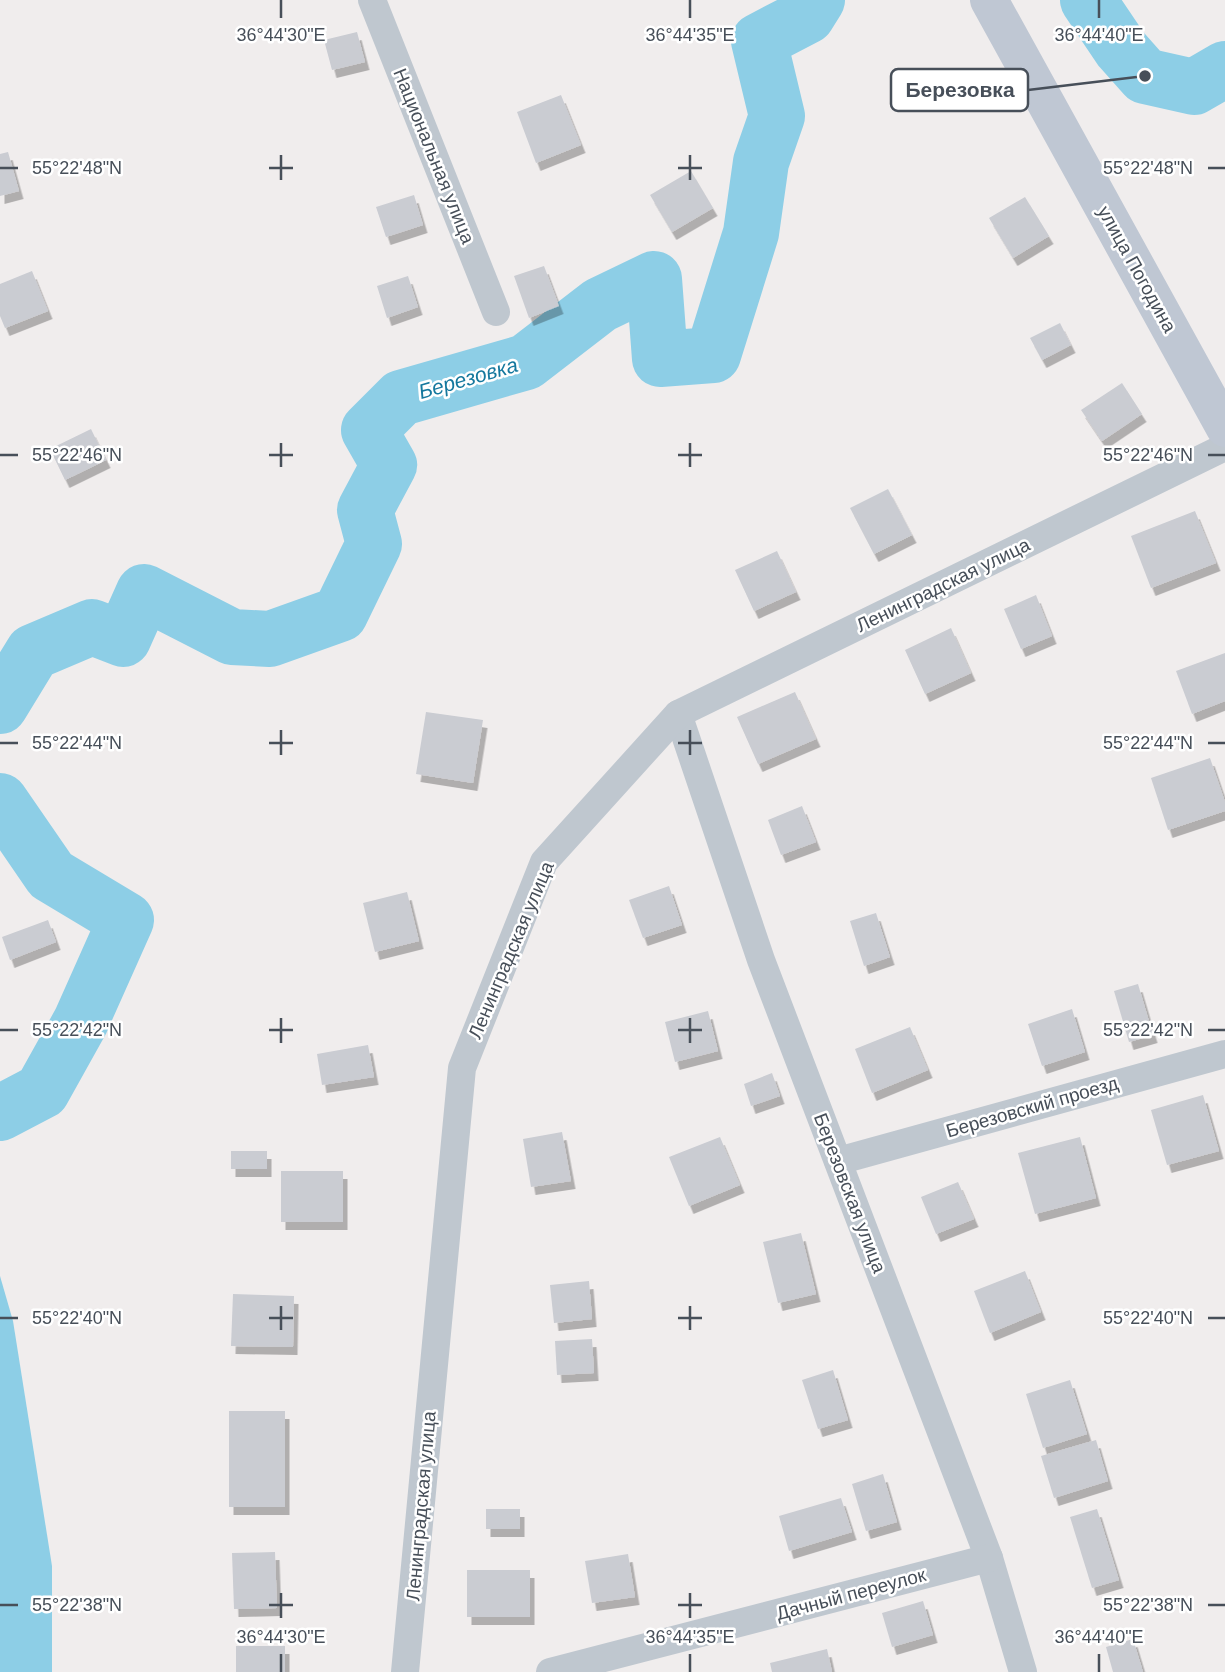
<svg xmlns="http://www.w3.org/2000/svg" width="1225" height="1672" viewBox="0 0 1225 1672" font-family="Helvetica,sans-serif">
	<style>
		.water { fill: #8dcee6 }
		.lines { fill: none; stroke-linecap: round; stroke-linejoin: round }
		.river { stroke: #8dcee6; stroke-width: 56 }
		.building { fill: #caccd2; filter: url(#shadow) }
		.street { stroke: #bfc7cf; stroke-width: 28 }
		.secondary { stroke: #bfc7d3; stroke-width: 38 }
		.ticks { fill: none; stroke: #474f59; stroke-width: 2.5 }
		.labels { text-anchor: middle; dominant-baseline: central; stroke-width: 5; stroke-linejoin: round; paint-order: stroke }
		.street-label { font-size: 19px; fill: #474f59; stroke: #fff }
		.water-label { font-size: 21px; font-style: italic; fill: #15789e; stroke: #fff }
		.ticks-label { font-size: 18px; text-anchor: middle; fill: #474f59; stroke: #fff; stroke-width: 5; stroke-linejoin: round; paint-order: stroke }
		.leader { fill: none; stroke: #474f59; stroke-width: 2.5 }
		.callout-dot { fill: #474f59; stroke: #fff; stroke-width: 2.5 }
		.callout { fill: #fff; stroke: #474f59; stroke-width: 2.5 }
		.callout-label { font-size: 21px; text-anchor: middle; font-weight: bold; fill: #474f59 }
	</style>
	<defs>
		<filter id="shadow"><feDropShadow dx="4.5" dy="8" stdDeviation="0" flood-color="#0004"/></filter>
	</defs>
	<rect width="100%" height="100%" fill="#f0eded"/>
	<path class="water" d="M0 1276 13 1321 52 1566V1672H0Z"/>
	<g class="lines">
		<g class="river">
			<path d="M1088 0 1121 49 1145 76 1194 87 1225 69"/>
			<path d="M0 706 33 652 92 627 123 639 144 592 232 637 270 639 340 614 374 544 365 510 389 465 369 430 401 398 526 362 600 305 654 279 660 359 713 355 751 233 761 162 777 116 759 41 807 16 817 0"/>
			<path d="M0 801 51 875 126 920 81 1021 42 1091 0 1113"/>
		</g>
	</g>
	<g class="building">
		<path d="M357 32 365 62 332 70 324 40Z"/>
		<path d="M561 95 581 145 536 163 517 112Z"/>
		<path d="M8 152 19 191 0 196V154Z"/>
		<path d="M691 171 713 208 672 232 650 195Z"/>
		<path d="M414 195 423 225 386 237 376 207Z"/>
		<path d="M1025 197 1049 236 1013 258 989 218Z"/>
		<path d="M544 266 559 306 529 318 514 276Z"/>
		<path d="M32 271 48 311 5 328 0 316V284Z"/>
		<path d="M408 276 418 307 387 318 377 286Z"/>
		<path d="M1060 323 1071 345 1042 360 1030 338Z"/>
		<path d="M1122 383 1142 414 1102 441 1081 410Z"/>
		<path d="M91 429 106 460 65 480 50 449Z"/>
		<path d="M888 489 912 535 874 554 850 508Z"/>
		<path d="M1195 511 1216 563 1151 588 1131 536Z"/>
		<path d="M777 551 796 592 754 611 735 570Z"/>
		<path d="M1036 595 1052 636 1021 649 1004 609Z"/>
		<path d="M951 628 971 673 925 694 905 650Z"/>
		<path d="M1225 653V701L1192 714 1176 671Z"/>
		<path d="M795 692 816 739 758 764 737 717Z"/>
		<path d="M426 712 483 720 473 783 416 774Z"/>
		<path d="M1210 758 1225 802V811L1168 830 1151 778Z"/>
		<path d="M802 806 816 842 781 855 768 820Z"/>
		<path d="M669 886 682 925 643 938 629 900Z"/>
		<path d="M407 892 419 941 375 952 363 903Z"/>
		<path d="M876 913 890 957 864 966 850 921Z"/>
		<path d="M48 920 56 942 10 960 2 937Z"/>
		<path d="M1138 984 1153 1035 1129 1042 1114 991Z"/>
		<path d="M1072 1009 1085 1052 1042 1066 1028 1024Z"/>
		<path d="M708 1011 718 1051 675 1062 665 1022Z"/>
		<path d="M910 1027 928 1070 872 1093 855 1049Z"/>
		<path d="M368 1045 374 1077 322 1085 317 1054Z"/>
		<path d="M772 1073 780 1096 751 1106 744 1084Z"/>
		<path d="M1203 1095 1219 1151 1167 1165 1151 1110Z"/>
		<path d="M562 1132 571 1181 531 1187 523 1139Z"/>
		<path d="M720 1137 740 1185 689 1206 669 1157Z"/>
		<path d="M1080 1137 1096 1198 1035 1214 1018 1153Z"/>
		<rect x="231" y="1151" width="36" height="18"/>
		<rect x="281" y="1171" width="62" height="51"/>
		<path d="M958 1182 974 1219 936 1234 921 1197Z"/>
		<path d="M801 1233 816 1294 778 1303 763 1242Z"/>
		<path d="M1025 1271 1041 1312 990 1333 974 1291Z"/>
		<path d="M589 1281 592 1319 554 1323 550 1285Z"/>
		<path d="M233 1294 294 1296 293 1347 231 1346Z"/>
		<path d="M592 1339 594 1373 557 1375 555 1341Z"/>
		<path d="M833 1370 848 1420 818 1429 802 1380Z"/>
		<path d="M1070 1380 1087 1434 1043 1448 1026 1394Z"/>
		<rect x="229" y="1411" width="56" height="96"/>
		<path d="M1096 1440 1108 1481 1054 1498 1041 1456Z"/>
		<path d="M883 1474 897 1522 866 1531 852 1484Z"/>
		<path d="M841 1498 852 1532 789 1551 779 1516Z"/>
		<rect x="486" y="1509" width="34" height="20"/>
		<path d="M1097 1509 1119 1580 1092 1588 1070 1517Z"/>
		<path d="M275 1552 277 1608 234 1609 232 1553Z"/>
		<path d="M628 1554 635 1597 592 1603 585 1561Z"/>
		<rect x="467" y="1570" width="63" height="47"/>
		<path d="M923 1601 933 1635 892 1647 882 1613Z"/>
		<path d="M1133 1639 1143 1672H1113L1106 1647Z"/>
		<rect x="236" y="1646" width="49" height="26"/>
		<path d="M827 1649 832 1672H772L770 1663Z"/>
	</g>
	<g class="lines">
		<g class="street">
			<path d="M372 0 496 312"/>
			<path d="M678 714 761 960 989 1558 1023 1672"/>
			<path d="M838 1161 1225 1054"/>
			<path d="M405 1672 462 1068 544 862 678 714 1225 447"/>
			<path d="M550 1672 989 1558"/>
		</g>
		<path class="secondary" d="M989 0 1225 428"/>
	</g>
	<path class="ticks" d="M281 0V18M690 0V18M1099 0V18M281 155V180M690 155V180M0 168H18M269 168H293M678 168H702M1208 168H1225M281 443V467M690 443V467M0 455H18M269 455H293M678 455H702M1208 455H1225M281 730V755M690 730V755M0 743H18M269 743H293M678 743H702M1208 743H1225M281 1018V1043M690 1018V1043M0 1030H18M269 1030H293M678 1030H702M1208 1030H1225M281 1306V1330M690 1306V1330M0 1318H18M269 1318H293M678 1318H702M1208 1318H1225M281 1593V1618M690 1593V1618M0 1605H18M269 1605H293M678 1605H702M1208 1605H1225M281 1654V1672M690 1654V1672M1099 1654V1672"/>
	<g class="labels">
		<g class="street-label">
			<text transform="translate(434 156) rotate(68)">Национальная улица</text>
			<text transform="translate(1137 269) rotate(61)">улица Погодина</text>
			<text transform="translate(943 585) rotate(-26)">Ленинградская улица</text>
			<text transform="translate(511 950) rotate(-67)">Ленинградская улица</text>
			<text transform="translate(1032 1107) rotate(-16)">Березовский проезд</text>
			<text transform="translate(850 1193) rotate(69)">Березовская улица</text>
			<text transform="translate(421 1506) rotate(-85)">Ленинградская улица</text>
			<text transform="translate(851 1594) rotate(-15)">Дачный переулок</text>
		</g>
		<g class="water-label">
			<text transform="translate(468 378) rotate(-16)">Березовка</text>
		</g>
	</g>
	<g class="ticks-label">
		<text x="281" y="41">36°44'30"E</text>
		<text x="690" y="41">36°44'35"E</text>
		<text x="1099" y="41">36°44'40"E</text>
		<text x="77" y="174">55°22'48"N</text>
		<text x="1148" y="174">55°22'48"N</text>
		<text x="77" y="461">55°22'46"N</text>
		<text x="1148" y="461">55°22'46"N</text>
		<text x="77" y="749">55°22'44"N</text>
		<text x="1148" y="749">55°22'44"N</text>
		<text x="77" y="1036">55°22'42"N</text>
		<text x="1148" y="1036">55°22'42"N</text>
		<text x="77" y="1324">55°22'40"N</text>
		<text x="1148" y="1324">55°22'40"N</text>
		<text x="77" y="1611">55°22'38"N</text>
		<text x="1148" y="1611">55°22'38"N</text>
		<text x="281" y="1643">36°44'30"E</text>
		<text x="690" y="1643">36°44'35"E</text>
		<text x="1099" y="1643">36°44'40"E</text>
	</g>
	<path class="leader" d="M1145 76L1028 90"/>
	<circle class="callout-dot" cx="1145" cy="76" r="7"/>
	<rect class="callout" x="891" y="69" width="137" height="42" rx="7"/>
	<g class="callout-label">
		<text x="960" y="97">Березовка</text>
	</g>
</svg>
